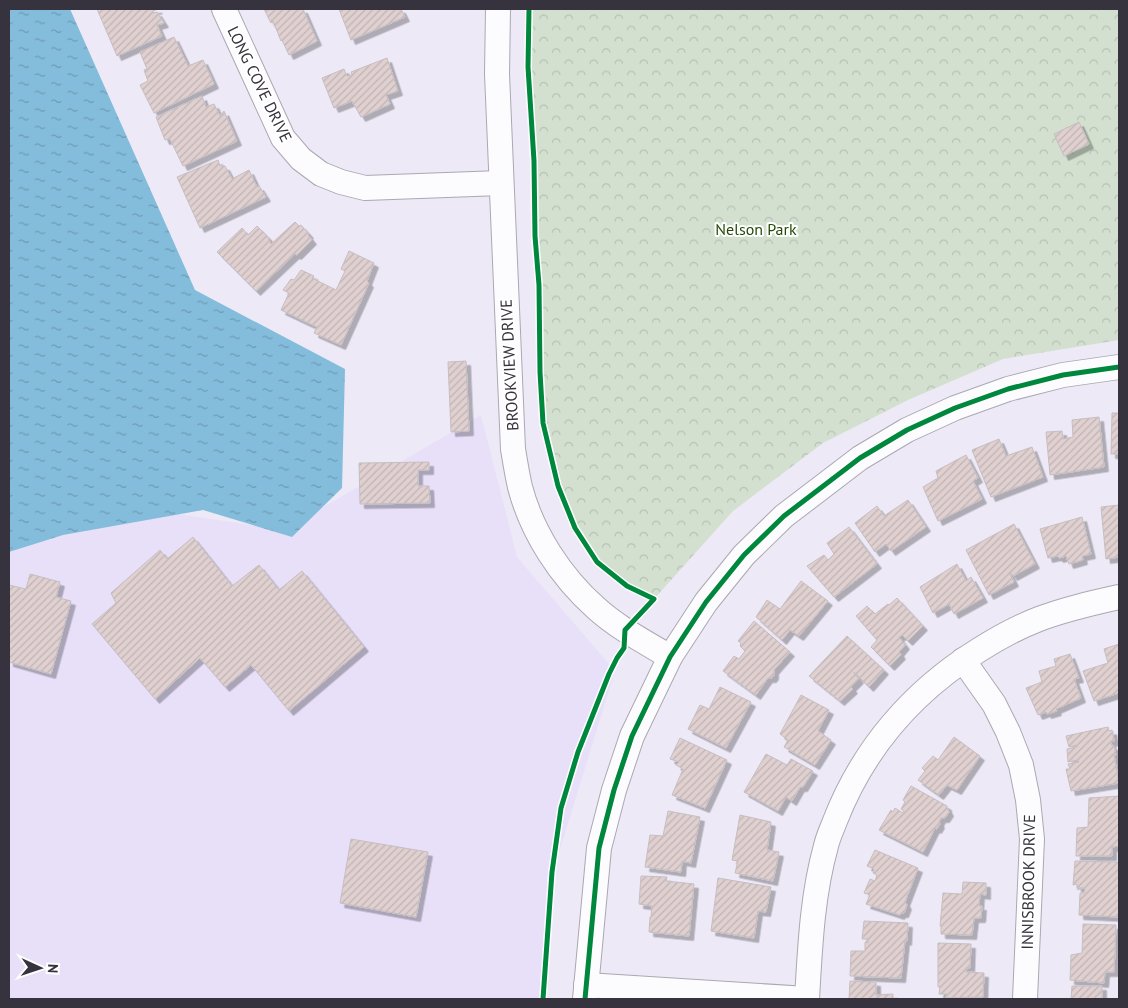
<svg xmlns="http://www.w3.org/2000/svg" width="1128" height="1008" viewBox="0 0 1128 1008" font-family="'PT Sans',sans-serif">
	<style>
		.built { fill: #e8e0f9 }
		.park { fill: url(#park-crowns) }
		.water { fill: url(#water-ripples) }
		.building { fill: url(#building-hatch); stroke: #c5bec1; filter: url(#shadow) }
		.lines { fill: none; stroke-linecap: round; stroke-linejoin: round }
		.minor-casing { stroke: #aba8b2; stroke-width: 26 }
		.minor { stroke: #fcfcfe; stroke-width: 24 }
		.cycleway-casing { stroke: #fff; stroke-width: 8 }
		.cycleway { stroke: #00873e; stroke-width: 5 }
		.labels { text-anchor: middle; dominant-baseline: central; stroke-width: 4; stroke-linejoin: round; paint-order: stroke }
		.street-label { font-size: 16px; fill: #37333e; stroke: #fff }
		.park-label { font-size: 16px; fill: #254a05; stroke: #fff }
	</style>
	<defs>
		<pattern id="park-crowns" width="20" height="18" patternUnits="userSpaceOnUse" patternTransform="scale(1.25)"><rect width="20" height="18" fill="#d3e0cf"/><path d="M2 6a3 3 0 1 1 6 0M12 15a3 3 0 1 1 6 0" fill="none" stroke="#b6c1b3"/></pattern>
		<pattern id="water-ripples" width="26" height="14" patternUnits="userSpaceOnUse" patternTransform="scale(1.25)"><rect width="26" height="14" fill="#84bddb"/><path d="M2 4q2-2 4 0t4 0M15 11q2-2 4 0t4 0" fill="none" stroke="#6d9ab3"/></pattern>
		<pattern id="building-hatch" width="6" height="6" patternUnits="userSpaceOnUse" patternTransform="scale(1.25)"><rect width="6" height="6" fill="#e0d0d0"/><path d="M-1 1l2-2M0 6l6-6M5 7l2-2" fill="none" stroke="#c1b3b4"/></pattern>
		<filter id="shadow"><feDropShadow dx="4.5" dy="4.5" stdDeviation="0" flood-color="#0004"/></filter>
	</defs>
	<rect width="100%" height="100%" fill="#ede9f6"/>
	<path class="built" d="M481 415 517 557 615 671 553 872 544 999H9V539L92 501 284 530Z"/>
	<path class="park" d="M529 9H1119V340L1003 359 908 400 823 443 733 511 654 599 627 586 597 562 575 528 558 486 543 423 535 236 534 161 528 67Z"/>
	<path class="water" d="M9 9H70L195 290 345 369 342 488 292 537 203 510 63 535 9 552Z"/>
	<g class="building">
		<path d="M97 9H158L153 11 154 13 157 12 164 23 157 25 162 36 117 56Z"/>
		<path d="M264 9H303L317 41 289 55 282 40 281 41 273 21 271 23Z"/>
		<path d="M339 9H401L405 17 351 40Z"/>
		<path d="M174 37 188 66 203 60 214 84 154 113 140 85 148 81 144 70 147 69 140 52Z"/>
		<path d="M387 58 398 91 386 95 390 104 361 117 352 101 334 108 322 78 344 69 347 76 352 75 351 72Z"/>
		<path d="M202 96 206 107 214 104 220 116 224 111 237 141 183 166 170 139 165 140 156 117Z"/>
		<path d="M1079 122 1089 144 1064 156 1054 134Z"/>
		<path d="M218 160 220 166H225L232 179 249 170 257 187 259 186 266 197 200 228 177 177Z"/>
		<path d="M295 222 299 226 301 225 309 234 308 235 312 240 297 255 295 254 256 291 217 252 242 228 248 235 257 226 267 236 271 244Z"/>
		<path d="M349 251 374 263 367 281 369 283 341 345 314 333 317 327 281 310 289 293 283 290 291 279 294 280 301 270 314 276 312 278 336 290 345 271 341 269Z"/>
		<path d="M466 361 469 431 451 432 448 362Z"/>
		<path d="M1112 413H1119V454H1111Z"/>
		<path d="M1099 417 1104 467 1050 475 1046 432 1062 431 1063 439 1073 437 1072 420Z"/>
		<path d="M999 439 1006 456 1032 447 1043 477 991 497 972 450Z"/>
		<path d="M966 455 978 478 973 481 982 499 938 521 923 487 938 478 936 471Z"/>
		<path d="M429 462V470H418V486H429L430 503 360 504 359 463Z"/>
		<path d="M908 500 926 527 891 551 886 544 875 552 855 523 877 506 884 516Z"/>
		<path d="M1119 505V557L1106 559 1101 507Z"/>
		<path d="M1082 517 1091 554 1082 556 1083 560 1069 564 1066 556 1059 558 1057 556 1048 558 1040 529Z"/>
		<path d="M1014 524 1035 564 1013 576 1010 572H1009L1014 582 989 595 966 550Z"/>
		<path d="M849 527 877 564 834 597 807 566 824 555 828 560 834 554 827 543Z"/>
		<path d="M193 537 232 586 259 565 279 590 302 571 364 647 289 711 251 665 225 687 200 658 155 699 92 624 116 603 111 593 160 550 167 559Z"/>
		<path d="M957 564 966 581 971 577 983 598 954 614 949 604 933 613 920 587Z"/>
		<path d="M30 574 60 582 56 597 71 601 51 674 9 662V585L26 589Z"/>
		<path d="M801 581 828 601 799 636 790 630 782 640 756 617 767 600 780 609Z"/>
		<path d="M897 598 923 626 908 641 902 635 899 637 905 645 899 652 901 655 890 666 871 647 877 640 856 616 867 606 875 614 888 604 889 605Z"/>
		<path d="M754 621 790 652 774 670V675L772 678H768L756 695 723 671 734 656 739 659 745 651 740 646 741 643 738 641Z"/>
		<path d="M847 636 884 670 869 687 854 672V673L859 679 851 687 853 689 840 701 809 676Z"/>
		<path d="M1119 644V693L1094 701 1083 671 1108 663 1104 649Z"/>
		<path d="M1070 654 1079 678 1074 679 1081 698 1056 709 1057 711 1047 714 1046 712 1038 715 1026 688 1042 682 1039 671 1056 666 1054 659Z"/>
		<path d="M720 687 751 702 726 748 688 729 700 705 709 709Z"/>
		<path d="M801 695 829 710 818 731 831 740 815 765 784 747 788 740 780 734Z"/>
		<path d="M1108 727 1109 731 1112 730 1114 741 1111 742 1112 746H1114L1116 755H1114L1119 783 1071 791 1066 769H1070L1068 764 1079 762 1078 760 1068 762 1067 749 1077 747V745L1069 747 1066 736Z"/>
		<path d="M954 737 980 756 957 790 947 785 939 795 918 780 925 771 922 768 933 756 938 760Z"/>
		<path d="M680 738 727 760 705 808 672 795 683 769 676 765 679 762 670 759Z"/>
		<path d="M766 754 787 765 791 759 813 771 803 787H800L792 801 786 797 778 811 744 792Z"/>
		<path d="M911 786 947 806V808L949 812 945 818H941L939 822 940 824 937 829 935 828 923 852 879 830 891 810 893 812 895 808 903 813 904 811 901 809 905 802 903 800Z"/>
		<path d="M1119 796V846L1112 847V856H1076L1077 828 1088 827 1089 798Z"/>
		<path d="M668 811 700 817 691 863 682 861 681 872 645 867 650 835 663 836Z"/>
		<path d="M740 815 771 822 767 850 779 852 773 881 735 873 738 861 732 860Z"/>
		<path d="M351 839 428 852 416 917 340 903Z"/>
		<path d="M875 850 918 868 905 902 907 905 904 913H901L900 915 866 904 870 895 864 893 870 879 875 881 877 875 873 873 874 869 867 866Z"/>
		<path d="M1075 861 1119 862V917L1079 915 1080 893H1084L1085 888H1077V884L1073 885Z"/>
		<path d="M641 876 667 877 666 881 694 884 689 936 649 932 650 917H651L652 906 639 904Z"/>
		<path d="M718 878 771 887 766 912 758 911 754 938 711 931Z"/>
		<path d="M963 882 986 883V895L980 894 979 906H982L981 918H974L972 935 941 934V926H940L943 893 962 894Z"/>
		<path d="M864 921 908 923 907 941 905 940 901 978 850 976 851 951H865V942L868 943V939H862Z"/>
		<path d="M1083 924 1116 925 1114 972H1105L1104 983 1070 980 1071 955 1082 953Z"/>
		<path d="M938 943 971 944 970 968H967L966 972 984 973 983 997 946 998 947 994H939L940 987H938Z"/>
		<path d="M850 981 876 982V995L893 994V999H849Z"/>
		<path d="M1072 986H1102V999H1071Z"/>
	</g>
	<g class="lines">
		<defs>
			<g id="minor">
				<path d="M224 9 283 138 301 159 321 174 341 182 365 188 501 183"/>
				<path d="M498 9 497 74 513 449C515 461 517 474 520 487 532 533 561 577 596 608 618 628 645 642 670 657"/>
				<path d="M963 660 994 704 1008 732 1021 765 1028 800 1032 839 1025 999"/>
				<path d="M586 985 807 999"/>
				<path d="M585 999 599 848 614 790 632 736 670 657 706 602 744 555 784 516 860 458 907 430 955 408 1008 389 1063 375 1119 367"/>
				<path d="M807 999C810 948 812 896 826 846 828 837 832 829 835 821 863 749 913 691 979 650 998 638 1018 627 1039 619 1065 609 1092 603 1119 597"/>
			</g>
		</defs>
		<use href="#minor" class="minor-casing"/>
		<use href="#minor" class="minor"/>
		<defs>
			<g id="cycleway">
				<path d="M529 9 528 67 534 161 535 236 539 285 540 372 543 423 558 486 575 528 597 562 627 586 654 599 625 630 624 648 617 658 609 674 578 752 561 808 552 872 543 999"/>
				<path d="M585 999 599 848 614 790 632 736 670 657 706 602 744 555 784 516 860 458 907 430 955 408 1008 389 1063 375 1119 367"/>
			</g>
		</defs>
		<use href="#cycleway" class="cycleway-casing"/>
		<use href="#cycleway" class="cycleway"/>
	</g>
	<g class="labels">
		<g class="street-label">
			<text transform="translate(260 84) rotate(64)">LONG COVE DRIVE</text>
			<text transform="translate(509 365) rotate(-93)">BROOKVIEW DRIVE</text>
			<text transform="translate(1028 882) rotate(-89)">INNISBROOK DRIVE</text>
		</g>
		<g class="park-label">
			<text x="756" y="229">Nelson Park</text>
		</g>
	</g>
	<rect width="1128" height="1008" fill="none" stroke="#37333e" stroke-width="20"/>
	<g transform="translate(40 968) rotate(93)" stroke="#ffffff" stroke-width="4" paint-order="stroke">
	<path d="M0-4L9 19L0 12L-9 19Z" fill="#37333e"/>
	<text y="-8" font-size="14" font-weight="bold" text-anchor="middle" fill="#37333e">N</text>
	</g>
</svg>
